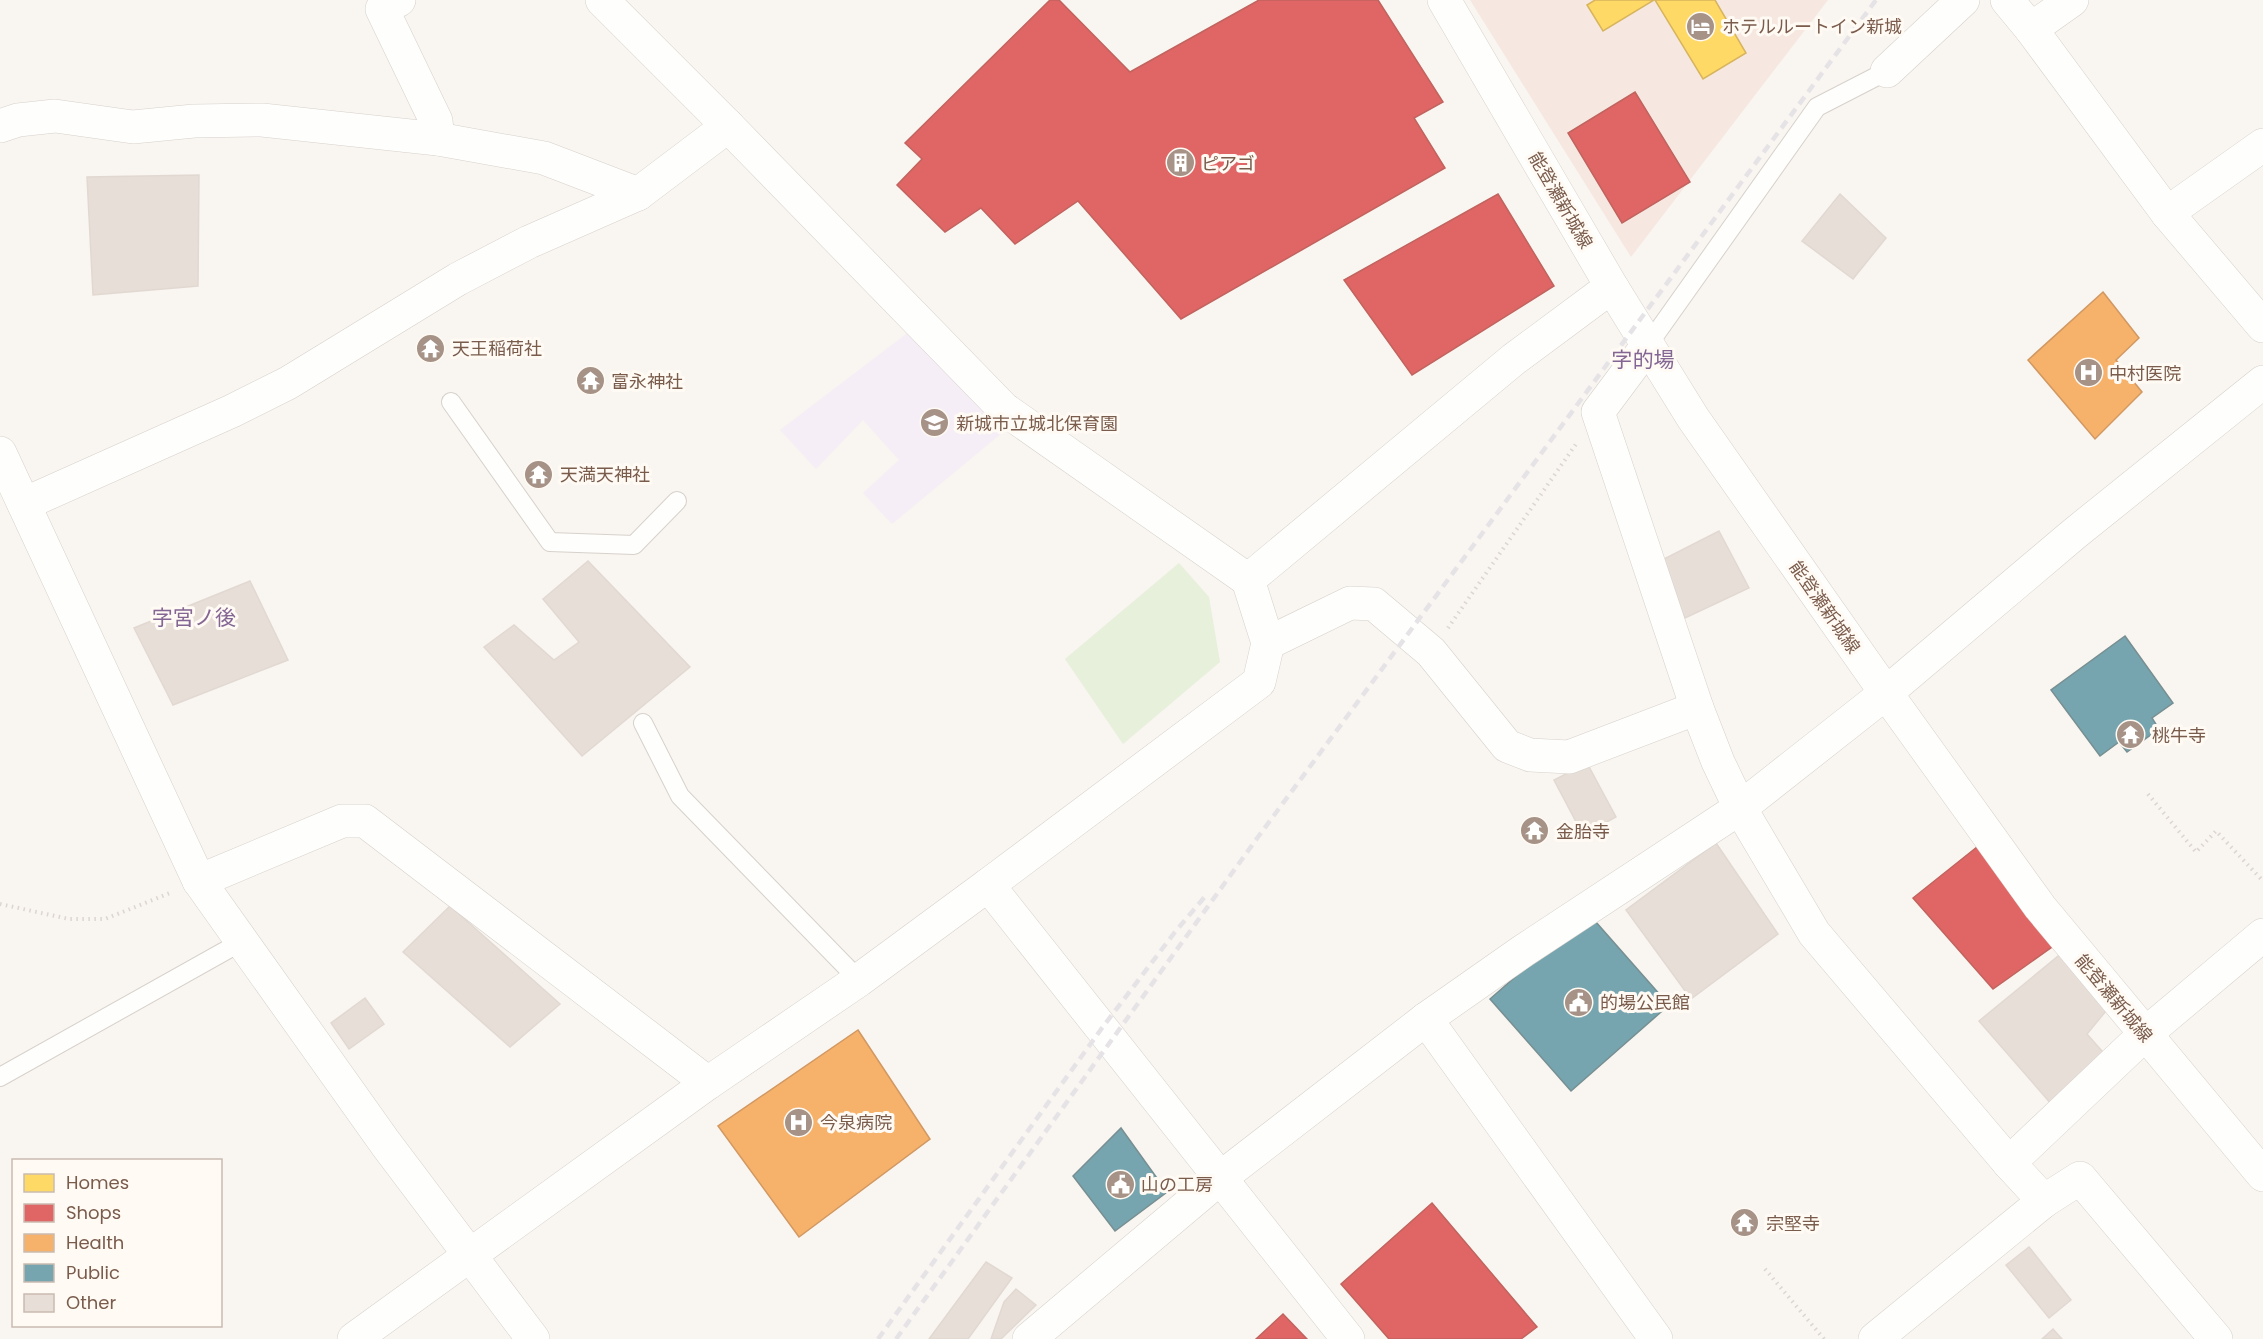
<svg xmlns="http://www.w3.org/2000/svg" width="2263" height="1339" viewBox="0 0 2263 1339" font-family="Poppins,'Noto Sans JP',sans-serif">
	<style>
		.commercial { fill: #f6e8e1 }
		.education { fill: #f6eef6 }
		.green { fill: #e7f0db }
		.homes { fill: #ffd966; stroke: #d7b45e; stroke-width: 1.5 }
		.shops { fill: #e06666; stroke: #c1635e; stroke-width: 1.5 }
		.health { fill: #f6b26b; stroke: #d19862; stroke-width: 1.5 }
		.public { fill: #76a5af; stroke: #778f92; stroke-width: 1.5 }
		.building { fill: #e6ded7; stroke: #e2d8d2; stroke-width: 1.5 }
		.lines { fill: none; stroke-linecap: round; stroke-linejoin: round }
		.service-casing { stroke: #d7d1cb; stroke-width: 20 }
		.minor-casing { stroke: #d7d1cb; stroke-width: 34 }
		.secondary-casing { stroke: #d9d2cb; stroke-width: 34 }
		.path { stroke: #dcd5d0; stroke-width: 4; stroke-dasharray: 1.5 4.5; stroke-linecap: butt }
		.service { stroke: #fefefd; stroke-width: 18 }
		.minor { stroke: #fefefd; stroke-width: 33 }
		.secondary { stroke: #fefefd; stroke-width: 33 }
		.rail { stroke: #e6e3e7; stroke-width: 4.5; stroke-dasharray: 9 6; stroke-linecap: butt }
		.labels { text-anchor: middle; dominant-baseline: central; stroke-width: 6; stroke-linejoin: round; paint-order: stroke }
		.poi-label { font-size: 18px; fill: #7a5c4d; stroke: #fffaf3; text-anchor: start }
		.street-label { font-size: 18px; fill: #7a5c4d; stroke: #fffaf3 }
		.quarter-label { font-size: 21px; fill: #846695; stroke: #fffaf3 }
	</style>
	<rect width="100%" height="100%" fill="#f9f5f0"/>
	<path class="commercial" d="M1470 0H1828L1631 257Z"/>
	<path class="education" d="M910 331 1008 428 892 524 863 493 899 460 863 420 816 469 780 430Z"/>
	<path class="green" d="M1179 563 1209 597 1220 662 1123 744 1065 659Z"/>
	<g class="homes">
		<path d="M1595 0H1654L1603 31 1587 5Z"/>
		<path d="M1655 0H1715L1746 53 1703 79Z"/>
	</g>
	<g class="shops">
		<path d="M1050 0H1059L1130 72 1259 0H1378L1443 102 1414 118 1445 168 1181 319 1078 201 1015 244 981 208 945 232 897 185 922 159 905 143Z"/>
		<path d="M1635 92 1690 182 1622 223 1568 133Z"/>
		<path d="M1498 194 1554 286 1412 375 1344 280Z"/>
		<path d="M1977 847 2059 942 1993 989 1913 898Z"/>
		<path d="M1432 1203 1537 1327 1521 1339H1389L1341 1284Z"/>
		<path d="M1283 1314 1307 1339H1256Z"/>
	</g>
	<g class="health">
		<path d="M2103 292 2139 338 2116 360 2142 392 2095 439 2028 360Z"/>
		<path d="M858 1030 930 1139 799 1237 718 1126Z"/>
	</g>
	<g class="public">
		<path d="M2125 636 2173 703 2152 718 2159 729 2127 752 2119 742 2100 756 2051 690Z"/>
		<path d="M1588 913 1669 1005 1571 1091 1490 999Z"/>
		<path d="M1121 1128 1167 1192 1115 1231 1073 1176Z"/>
	</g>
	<g class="building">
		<path d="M199 175 198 286 93 295 87 177Z"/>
		<path d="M1840 194 1886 238 1853 279 1802 241Z"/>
		<path d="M1719 531 1749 588 1685 618 1658 562Z"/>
		<path d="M588 561 690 667 582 756 484 647 514 625 554 660 579 642 543 599Z"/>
		<path d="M250 581 288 660 173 705 134 628Z"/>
		<path d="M1587 763 1616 817 1583 835 1554 780Z"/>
		<path d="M1716 843 1778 934 1691 999 1626 910Z"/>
		<path d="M450 906 560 1004 510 1047 403 952Z"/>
		<path d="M2068 948 2106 1011 2087 1034 2109 1059 2060 1114 1979 1021Z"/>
		<path d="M365 998 384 1024 349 1049 331 1023Z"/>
		<path d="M2029 1247 2071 1300 2049 1318 2006 1265Z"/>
		<path d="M986 1262 1012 1278 968 1339H929Z"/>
		<path d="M1016 1289 1036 1305 1001 1339H991L1004 1302Z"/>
		<path d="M2053 1329 2062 1339H2042Z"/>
	</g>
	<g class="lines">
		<defs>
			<g id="service">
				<path d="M1648 345 1817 107 1887 71"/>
				<path d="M451 402 550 542 634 545 677 501"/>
				<path d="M643 723 680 796 859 980"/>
				<path d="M0 1077 241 942"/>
			</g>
			<g id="minor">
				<path d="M399 0 382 9 436 121 438 139"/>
				<path d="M602 0 728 126 1004 409 1248 580 1268 643 1259 682 988 885 1348 1339"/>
				<path d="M2007 0 2031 29 2167 213 2263 326"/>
				<path d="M2031 29 2072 0"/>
				<path d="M1887 71 1963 0"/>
				<path d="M0 126 18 120 55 116 133 127 194 121 262 120 438 139 544 158 638 194 728 126"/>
				<path d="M2167 213 2263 145"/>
				<path d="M1648 345 1598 412 1697 708 1718 762 1740 808 1814 933 2009 1163"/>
				<path d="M0 453 199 881 386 1144 533 1339"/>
				<path d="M24 504 232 411 288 383 458 279 529 242 638 194"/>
				<path d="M1248 580 1514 359 1599 296 1613 289"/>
				<path d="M1268 643 1350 603 1374 604 1431 652 1507 746 1530 755 1569 757 1697 708"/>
				<path d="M199 881 342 821H365L708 1083"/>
				<path d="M1426 1019 1656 1339"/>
				<path d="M2044 1201 2009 1163 2144 1035 2263 935"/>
				<path d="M354 1339 708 1083 859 980 988 885"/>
				<path d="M1029 1339 1219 1179 1426 1019 1523 951 1740 808 1886 693 2074 534 2263 382"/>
				<path d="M1875 1339 2044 1201 2080 1178 2216 1339"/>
			</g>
			<path id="secondary" d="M1444 0 1613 289 1693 418 1886 693 2040 907 2263 1175"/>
		</defs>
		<use href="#service" class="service-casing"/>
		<use href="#minor" class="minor-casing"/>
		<use href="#secondary" class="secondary-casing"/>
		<g class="path">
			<path d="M1448 628 1576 444"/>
			<path d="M2148 794 2196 852 2216 831 2263 881"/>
			<path d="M0 904 69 919H105L170 893"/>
			<path d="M1765 1269 1824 1339"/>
		</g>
		<use href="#service" class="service"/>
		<use href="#minor" class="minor"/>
		<use href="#secondary" class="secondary"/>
		<g class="rail">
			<path d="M878 1339 1102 1028 1175 932 1208 893"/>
			<path d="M896 1339 1258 837 1876 0"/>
		</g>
	</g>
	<defs>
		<symbol id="hotel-disc" viewBox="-11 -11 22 22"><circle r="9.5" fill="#a69286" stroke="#fffaf3"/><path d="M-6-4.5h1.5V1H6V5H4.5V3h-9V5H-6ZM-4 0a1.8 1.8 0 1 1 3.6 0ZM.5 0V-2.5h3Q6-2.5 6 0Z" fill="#fff"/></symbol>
		<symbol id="building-disc" viewBox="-11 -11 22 22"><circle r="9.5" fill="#a69286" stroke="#fffaf3"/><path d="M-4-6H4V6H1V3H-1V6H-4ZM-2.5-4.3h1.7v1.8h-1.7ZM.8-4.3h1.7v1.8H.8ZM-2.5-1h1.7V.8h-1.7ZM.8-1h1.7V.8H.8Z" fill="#fff"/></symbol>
		<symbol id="temple-disc" viewBox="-11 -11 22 22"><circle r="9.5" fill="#a69286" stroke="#fffaf3"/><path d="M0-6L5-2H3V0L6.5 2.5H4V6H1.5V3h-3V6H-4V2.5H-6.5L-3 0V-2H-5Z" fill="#fff"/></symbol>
		<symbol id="hospital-disc" viewBox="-11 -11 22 22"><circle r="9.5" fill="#a69286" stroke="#fffaf3"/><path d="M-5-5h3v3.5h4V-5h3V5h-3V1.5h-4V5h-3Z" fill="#fff"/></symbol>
		<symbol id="school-disc" viewBox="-11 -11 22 22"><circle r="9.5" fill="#a69286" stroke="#fffaf3"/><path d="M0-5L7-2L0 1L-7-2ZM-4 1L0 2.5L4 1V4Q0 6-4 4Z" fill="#fff"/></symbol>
		<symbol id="civic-disc" viewBox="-11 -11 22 22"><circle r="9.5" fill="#a69286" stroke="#fffaf3"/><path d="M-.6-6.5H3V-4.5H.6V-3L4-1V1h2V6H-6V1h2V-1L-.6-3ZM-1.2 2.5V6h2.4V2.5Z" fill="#fff"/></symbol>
	</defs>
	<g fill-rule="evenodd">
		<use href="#hotel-disc" x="1684" y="10" width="33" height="33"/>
		<use href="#building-disc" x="1164" y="146" width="33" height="33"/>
		<use href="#temple-disc" x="414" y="332" width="33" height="33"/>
		<use href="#hospital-disc" x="2072" y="356" width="33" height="33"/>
		<use href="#temple-disc" x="574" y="364" width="33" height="33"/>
		<use href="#school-disc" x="918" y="406" width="33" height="33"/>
		<use href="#temple-disc" x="522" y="458" width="33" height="33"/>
		<use href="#temple-disc" x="2114" y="718" width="33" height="33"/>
		<use href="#temple-disc" x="1518" y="814" width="33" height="33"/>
		<use href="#civic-disc" x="1562" y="986" width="33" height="33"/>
		<use href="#hospital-disc" x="782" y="1106" width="33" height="33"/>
		<use href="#civic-disc" x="1104" y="1168" width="33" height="33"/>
		<use href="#temple-disc" x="1728" y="1206" width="33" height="33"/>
	</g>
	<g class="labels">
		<g class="poi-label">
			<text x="1722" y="26">ホテルルートイン新城</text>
			<text x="1201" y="163">ピアゴ</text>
			<text x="452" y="348">天王稲荷社</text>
			<text x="2109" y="373">中村医院</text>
			<text x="611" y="381">富永神社</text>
			<text x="956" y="423">新城市立城北保育園</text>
			<text x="560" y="474">天満天神社</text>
			<text x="2152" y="735">桃牛寺</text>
			<text x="1556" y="831">金胎寺</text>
			<text x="1600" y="1002">的場公民館</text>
			<text x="820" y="1122">今泉病院</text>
			<text x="1141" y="1184">山の工房</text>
			<text x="1766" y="1223">宗堅寺</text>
		</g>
		<g class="street-label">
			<text transform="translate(1561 200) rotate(60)">能登瀬新城線</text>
			<text transform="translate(1825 607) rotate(55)">能登瀬新城線</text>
			<text transform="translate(2114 998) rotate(50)">能登瀬新城線</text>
		</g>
		<g class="quarter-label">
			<text x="1643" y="359">字的場</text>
			<text x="194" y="617">字宮ノ後</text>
		</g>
	</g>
	<rect x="12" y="1159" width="210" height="168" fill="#fffaf3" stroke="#cabbb1" stroke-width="1.5"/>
	<rect x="24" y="1174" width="30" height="18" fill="#ffd966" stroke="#cabbb1" stroke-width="1.5"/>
	<text x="66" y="1189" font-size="18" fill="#7a5c4d">Homes</text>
	<rect x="24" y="1204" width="30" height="18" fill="#e06666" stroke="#cabbb1" stroke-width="1.5"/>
	<text x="66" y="1219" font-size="18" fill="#7a5c4d">Shops</text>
	<rect x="24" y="1234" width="30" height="18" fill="#f6b26b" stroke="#cabbb1" stroke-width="1.5"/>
	<text x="66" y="1249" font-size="18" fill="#7a5c4d">Health</text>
	<rect x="24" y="1264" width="30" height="18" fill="#76a5af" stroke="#cabbb1" stroke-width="1.5"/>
	<text x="66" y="1279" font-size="18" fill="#7a5c4d">Public</text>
	<rect x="24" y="1294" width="30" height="18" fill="#e6ded7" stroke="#cabbb1" stroke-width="1.5"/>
	<text x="66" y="1309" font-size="18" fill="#7a5c4d">Other</text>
</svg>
